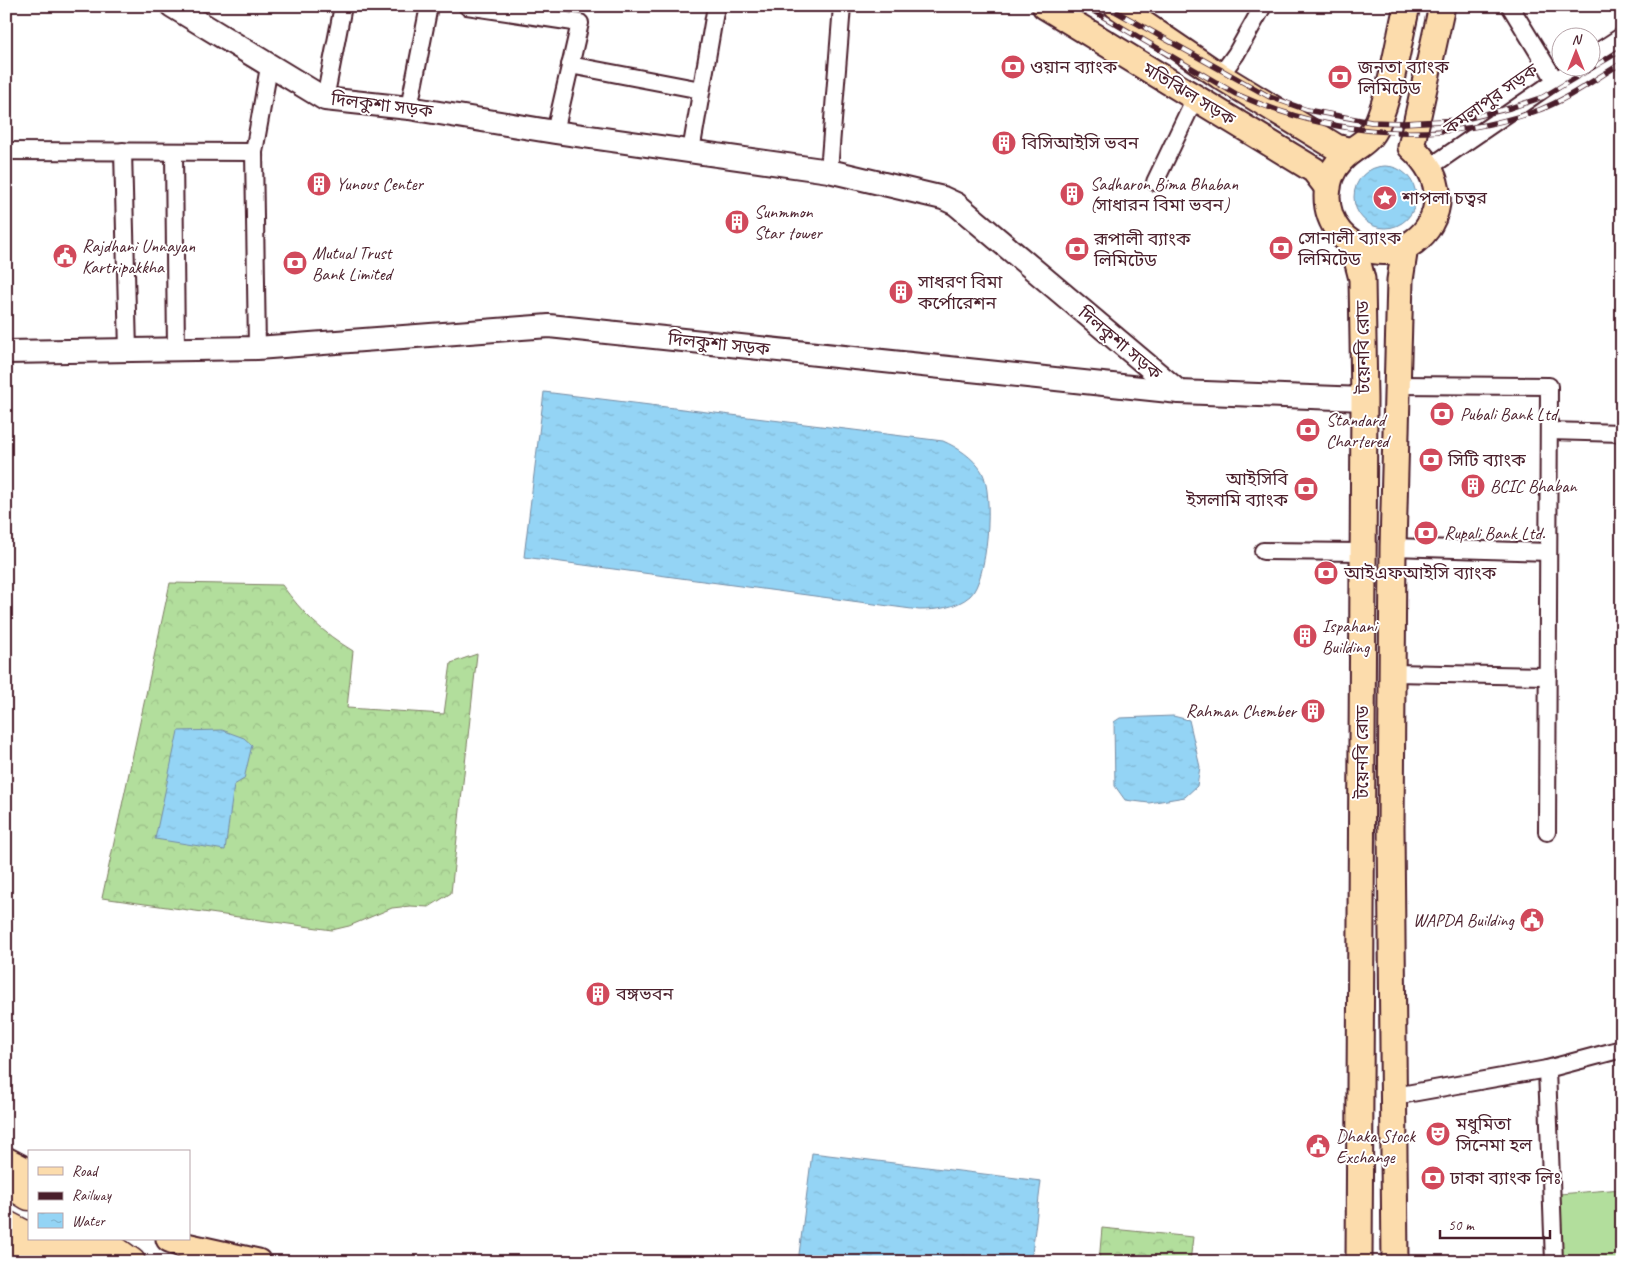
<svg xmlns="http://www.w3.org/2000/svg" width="1628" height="1268" viewBox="0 0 1628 1268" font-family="Caveat,'Noto Sans Bengali',sans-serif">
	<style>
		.forest { fill: url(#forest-crowns); stroke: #7e7e64 }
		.pitch { fill: #b2de9c; stroke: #7e7e64 }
		.water { fill: url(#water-ripples); stroke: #768ca4 }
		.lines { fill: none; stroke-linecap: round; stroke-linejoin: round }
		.street-casing { stroke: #4a1f2b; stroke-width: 20 }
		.secondary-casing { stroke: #4a1f2b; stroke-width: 26 }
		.primary-casing { stroke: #4a1f2b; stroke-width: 29 }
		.highway-casing { stroke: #4a1f2b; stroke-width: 31 }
		.street { stroke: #fff; stroke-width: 16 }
		.secondary { stroke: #fff; stroke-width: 22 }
		.primary { stroke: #fcdcac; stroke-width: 25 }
		.highway { stroke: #fcdcac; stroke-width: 28 }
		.rail-casing { stroke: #4a1f2b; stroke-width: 5.5 }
		.rail { stroke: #fff; stroke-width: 4; stroke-dasharray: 11; stroke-linecap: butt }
		.labels { text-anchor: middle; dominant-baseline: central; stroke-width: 4; stroke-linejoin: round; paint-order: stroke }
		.poi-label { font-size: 18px; fill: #4a1f2b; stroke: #fff; text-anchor: start }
		.street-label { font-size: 18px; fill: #4a1f2b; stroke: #fff }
	</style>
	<defs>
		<pattern id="forest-crowns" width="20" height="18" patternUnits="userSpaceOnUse" patternTransform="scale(1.25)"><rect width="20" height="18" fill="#b2de9c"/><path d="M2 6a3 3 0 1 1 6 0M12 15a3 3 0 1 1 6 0" fill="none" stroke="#9bbe87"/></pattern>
		<pattern id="water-ripples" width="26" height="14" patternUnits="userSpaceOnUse" patternTransform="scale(1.25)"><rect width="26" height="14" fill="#94d4f5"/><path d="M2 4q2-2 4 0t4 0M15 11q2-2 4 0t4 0" fill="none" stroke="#81b6d2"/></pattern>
	</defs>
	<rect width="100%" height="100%" fill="#fff"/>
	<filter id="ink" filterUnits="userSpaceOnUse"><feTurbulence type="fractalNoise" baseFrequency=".02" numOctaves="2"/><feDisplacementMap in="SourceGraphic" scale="10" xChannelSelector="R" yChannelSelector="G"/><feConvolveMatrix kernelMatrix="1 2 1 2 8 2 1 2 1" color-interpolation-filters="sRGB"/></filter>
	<g filter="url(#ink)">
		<g class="forest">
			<path d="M170 583 282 585C303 614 322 632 353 651L347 708 444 714 451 663 477 654 451 893 429 907 410 906 392 908 349 926 332 930 102 898Z"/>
			<path d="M1102 1228 1193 1237 1190 1262H1099Z"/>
		</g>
		<path class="pitch" d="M1622 1189V1262H1561L1559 1194Z"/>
		<g class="water">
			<circle cx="1385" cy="197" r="31"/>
			<path d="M544 392 943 441C957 447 974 458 982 472 994 493 988 580 970 596 956 608 936 610 919 610L524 557Z"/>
			<path d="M1173 716 1189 720 1200 767 1197 786 1185 797 1149 803 1125 800 1115 786 1114 722 1120 718Z"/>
			<path d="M222 730 244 738 252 745 244 779 234 785 225 850 155 839 178 731Z"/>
			<path d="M812 1153 1041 1181 1031 1262H798Z"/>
		</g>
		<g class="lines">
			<defs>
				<g id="street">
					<path d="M467 6 580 23 555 132"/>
					<path d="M1510 6 1555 80"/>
					<path d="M1590 57 1622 36"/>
					<path d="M570 65 701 90"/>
					<path d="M1220 76 1236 54 1263 6"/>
					<path d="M325 99 343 6"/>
					<path d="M409 108 429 6"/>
					<path d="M6 151 254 152"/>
					<path d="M123 151 128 351"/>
					<path d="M691 151 716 6"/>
					<path d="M174 153 176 350"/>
					<path d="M1430 167 1574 68"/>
					<path d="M829 171 842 6"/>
					<path d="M1155 182 1195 98"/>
					<path d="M257 348 254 152 269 67"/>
					<path d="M1397 385 1549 386 1547 832"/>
					<path d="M1549 431 1622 433"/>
					<path d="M1393 547 1548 552"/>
					<path d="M1263 551 1362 552"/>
					<path d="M1393 673 1548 676"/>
					<path d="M1547 1069 1554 1262"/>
					<path d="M1395 1096 1547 1069 1622 1049"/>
				</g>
				<g id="secondary">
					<path d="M172 6 325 99 409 108 555 132 829 171 943 198 956 204 1179 392"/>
					<path d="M6 352 257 348 549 326 1179 392 1364 399"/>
					<path d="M6 1259H38"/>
				</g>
				<g id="primary">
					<path d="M1045 6 1314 170 1328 188"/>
					<path d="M1117 6 1220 76 1336 147 1351 151"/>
					<path d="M1407 6C1398 43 1392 89 1377 124 1367 146 1356 144 1341 160 1322 180 1323 212 1340 233 1353 248 1373 253 1392 251 1407 249 1423 237 1430 224 1446 195 1434 168 1411 147L1442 6"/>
					<path d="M1353 244 1362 279 1364 399 1359 1262"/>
					<path d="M6 1160 29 1172"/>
					<path d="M169 1239 186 1246 258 1262"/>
					<path d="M6 1242 44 1262"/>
					<path d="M1395 1262 1391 828 1393 547 1400 280 1405 247"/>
				</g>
				<g id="highway">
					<path d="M6 1182 29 1196"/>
					<path d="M6 1225 29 1237"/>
					<path d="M32 1239 69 1262"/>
					<path d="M72 1239 106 1262"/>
					<path d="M99 1239 131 1262"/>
				</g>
			</defs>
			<use href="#street" class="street-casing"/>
			<use href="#secondary" class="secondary-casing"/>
			<use href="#primary" class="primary-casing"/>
			<use href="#highway" class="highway-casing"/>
			<use href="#street" class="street"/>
			<use href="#secondary" class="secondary"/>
			<use href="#primary" class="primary"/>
			<use href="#highway" class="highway"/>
			<defs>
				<g id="rail">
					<path d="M1085 6 1236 94C1332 137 1438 146 1539 110 1568 99 1595 79 1622 63"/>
					<path d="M1106 6 1270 97 1307 110 1371 122 1403 123 1461 120 1510 108 1543 97 1622 50"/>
				</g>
			</defs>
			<use href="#rail" class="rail-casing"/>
			<use href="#rail" class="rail"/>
		</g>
	</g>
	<defs>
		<symbol id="bank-disc" viewBox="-11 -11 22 22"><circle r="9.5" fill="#d1495b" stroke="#fff"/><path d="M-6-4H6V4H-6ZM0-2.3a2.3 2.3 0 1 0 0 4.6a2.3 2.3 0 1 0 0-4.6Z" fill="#fff"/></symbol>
		<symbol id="building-disc" viewBox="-11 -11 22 22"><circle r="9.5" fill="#d1495b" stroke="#fff"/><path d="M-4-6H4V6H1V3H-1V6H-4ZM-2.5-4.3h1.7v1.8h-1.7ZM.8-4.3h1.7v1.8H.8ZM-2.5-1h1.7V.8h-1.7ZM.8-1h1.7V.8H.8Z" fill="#fff"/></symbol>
		<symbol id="sight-disc" viewBox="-11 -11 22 22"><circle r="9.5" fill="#d1495b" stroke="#fff"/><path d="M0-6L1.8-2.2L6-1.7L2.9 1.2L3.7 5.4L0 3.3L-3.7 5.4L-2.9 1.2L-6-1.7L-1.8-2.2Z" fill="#fff"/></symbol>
		<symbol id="civic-disc" viewBox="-11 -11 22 22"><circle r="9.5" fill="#d1495b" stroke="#fff"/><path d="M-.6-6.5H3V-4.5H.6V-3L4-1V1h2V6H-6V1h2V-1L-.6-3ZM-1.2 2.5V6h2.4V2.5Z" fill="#fff"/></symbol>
		<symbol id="theatre-disc" viewBox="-11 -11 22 22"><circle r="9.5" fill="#d1495b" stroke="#fff"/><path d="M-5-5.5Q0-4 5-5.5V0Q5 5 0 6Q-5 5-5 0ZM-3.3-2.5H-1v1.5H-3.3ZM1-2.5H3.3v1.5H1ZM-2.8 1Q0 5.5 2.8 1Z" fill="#fff"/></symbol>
	</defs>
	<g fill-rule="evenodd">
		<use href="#bank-disc" x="999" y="53" width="28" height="28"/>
		<use href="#bank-disc" x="1326" y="63" width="28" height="28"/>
		<use href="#building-disc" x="990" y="129" width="28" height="28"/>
		<use href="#building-disc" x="305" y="170" width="28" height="28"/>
		<use href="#building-disc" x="1058" y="180" width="28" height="28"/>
		<use href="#sight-disc" x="1371" y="184" width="28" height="28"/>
		<use href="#building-disc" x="723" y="208" width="28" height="28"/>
		<use href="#bank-disc" x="1267" y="234" width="28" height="28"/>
		<use href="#bank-disc" x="1063" y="235" width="28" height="28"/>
		<use href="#civic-disc" x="51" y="242" width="28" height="28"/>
		<use href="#bank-disc" x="281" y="249" width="28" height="28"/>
		<use href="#building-disc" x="887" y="278" width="28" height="28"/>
		<use href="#bank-disc" x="1428" y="400" width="28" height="28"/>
		<use href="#bank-disc" x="1294" y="416" width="28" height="28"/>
		<use href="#bank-disc" x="1417" y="446" width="28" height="28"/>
		<use href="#building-disc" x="1459" y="472" width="28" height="28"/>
		<use href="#bank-disc" x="1292" y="475" width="28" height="28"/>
		<use href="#bank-disc" x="1412" y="519" width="28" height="28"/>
		<use href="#bank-disc" x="1312" y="559" width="28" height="28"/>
		<use href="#building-disc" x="1291" y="622" width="28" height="28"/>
		<use href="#building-disc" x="1299" y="697" width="28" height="28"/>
		<use href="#civic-disc" x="1518" y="906" width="28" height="28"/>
		<use href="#building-disc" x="584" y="980" width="28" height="28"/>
		<use href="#theatre-disc" x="1424" y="1120" width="28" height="28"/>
		<use href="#civic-disc" x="1304" y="1132" width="28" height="28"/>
		<use href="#bank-disc" x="1419" y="1164" width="28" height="28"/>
	</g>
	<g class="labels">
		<g class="poi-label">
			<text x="1030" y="67">ওয়ান ব্যাংক</text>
			<text x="1358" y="67">জনতা ব্যাংক<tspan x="1358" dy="21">লিমিটেড</tspan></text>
			<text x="1022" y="143">বিসিআইসি ভবন</text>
			<text x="336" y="184">Yunous Center</text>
			<text x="1090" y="184">Sadharon Bima Bhaban<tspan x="1090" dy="21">(সাধারন বিমা ভবন)</tspan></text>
			<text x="1402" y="198">শাপলা চত্বর</text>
			<text x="754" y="212">Sunmmon<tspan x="754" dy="21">Star tower</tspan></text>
			<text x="1298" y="238">সোনালী ব্যাংক<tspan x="1298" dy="21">লিমিটেড</tspan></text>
			<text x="1094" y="239">রূপালী ব্যাংক<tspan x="1094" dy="21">লিমিটেড</tspan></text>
			<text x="82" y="246">Rajdhani Unnayan<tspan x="82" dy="21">Kartripakkha</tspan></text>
			<text x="312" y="253">Mutual Trust<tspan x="312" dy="21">Bank Limited</tspan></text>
			<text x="918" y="282">সাধরণ বিমা<tspan x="918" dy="21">কর্পোরেশন</tspan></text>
			<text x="1460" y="414">Pubali Bank Ltd</text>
			<text x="1326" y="420">Standard<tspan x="1326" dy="21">Chartered</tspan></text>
			<text x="1448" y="460">সিটি ব্যাংক</text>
			<text x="1288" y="479" text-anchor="end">আইসিবি<tspan x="1288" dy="21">ইসলামি ব্যাংক</tspan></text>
			<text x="1490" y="486">BCIC Bhaban</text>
			<text x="1444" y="533">Rupali Bank Ltd.</text>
			<text x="1344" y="573">আইএফআইসি ব্যাংক</text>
			<text x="1322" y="626">Ispahani<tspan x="1322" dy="21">Building</tspan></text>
			<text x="1296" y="711" text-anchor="end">Rahman Chember</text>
			<text x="1514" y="920" text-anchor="end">WAPDA Building</text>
			<text x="616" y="994">বঙ্গভবন</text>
			<text x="1456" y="1124">মধুমিতা<tspan x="1456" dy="21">সিনেমা হল</tspan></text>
			<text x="1336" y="1136">Dhaka Stock<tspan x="1336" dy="21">Exchange</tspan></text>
			<text x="1450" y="1178">ঢাকা ব্যাংক লিঃ</text>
		</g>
		<g class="street-label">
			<text transform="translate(1189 94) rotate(31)">মতিঝিল সড়ক</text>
			<text transform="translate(1491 99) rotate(-35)">কমলাপুর সড়ক</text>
			<text transform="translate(382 105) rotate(7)">দিলকুশা সড়ক</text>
			<text transform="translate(1120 343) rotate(40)">দিলকুশা সড়ক</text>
			<text transform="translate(719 344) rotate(6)">দিলকুশা সড়ক</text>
			<text transform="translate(1363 347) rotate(-91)">টয়েনবি রোড</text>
			<text transform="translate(1362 752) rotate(-90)">টয়েনবি রোড</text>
		</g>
	</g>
	<rect width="1628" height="1268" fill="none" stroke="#fff" stroke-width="25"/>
	<rect x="12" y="12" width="1603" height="1243" fill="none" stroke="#4a1f2b" stroke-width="2" filter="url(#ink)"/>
	<rect x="28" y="1150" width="162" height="90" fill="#ffffff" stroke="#b7a5aa"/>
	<rect x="38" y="1167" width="25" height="8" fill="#fcdcac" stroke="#b7a5aa"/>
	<text x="72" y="1176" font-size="15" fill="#4a1f2b">Road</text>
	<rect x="38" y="1192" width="25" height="8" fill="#4a1f2b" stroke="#b7a5aa"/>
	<text x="72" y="1200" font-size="15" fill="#4a1f2b">Railway</text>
	<rect x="38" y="1213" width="25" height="15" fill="url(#water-ripples)" stroke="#b7a5aa"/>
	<text x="72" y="1226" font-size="15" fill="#4a1f2b">Water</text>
	<g transform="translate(1576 52)"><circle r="24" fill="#ffffff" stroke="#b7a5aa"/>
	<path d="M0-4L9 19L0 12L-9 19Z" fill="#d1495b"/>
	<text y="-8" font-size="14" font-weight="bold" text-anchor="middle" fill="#4a1f2b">N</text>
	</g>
	<path d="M1440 1230v8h110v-8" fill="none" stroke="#4a1f2b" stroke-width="2.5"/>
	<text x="1448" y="1230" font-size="15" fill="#4a1f2b" stroke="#ffffff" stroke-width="4" paint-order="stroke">50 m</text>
</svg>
